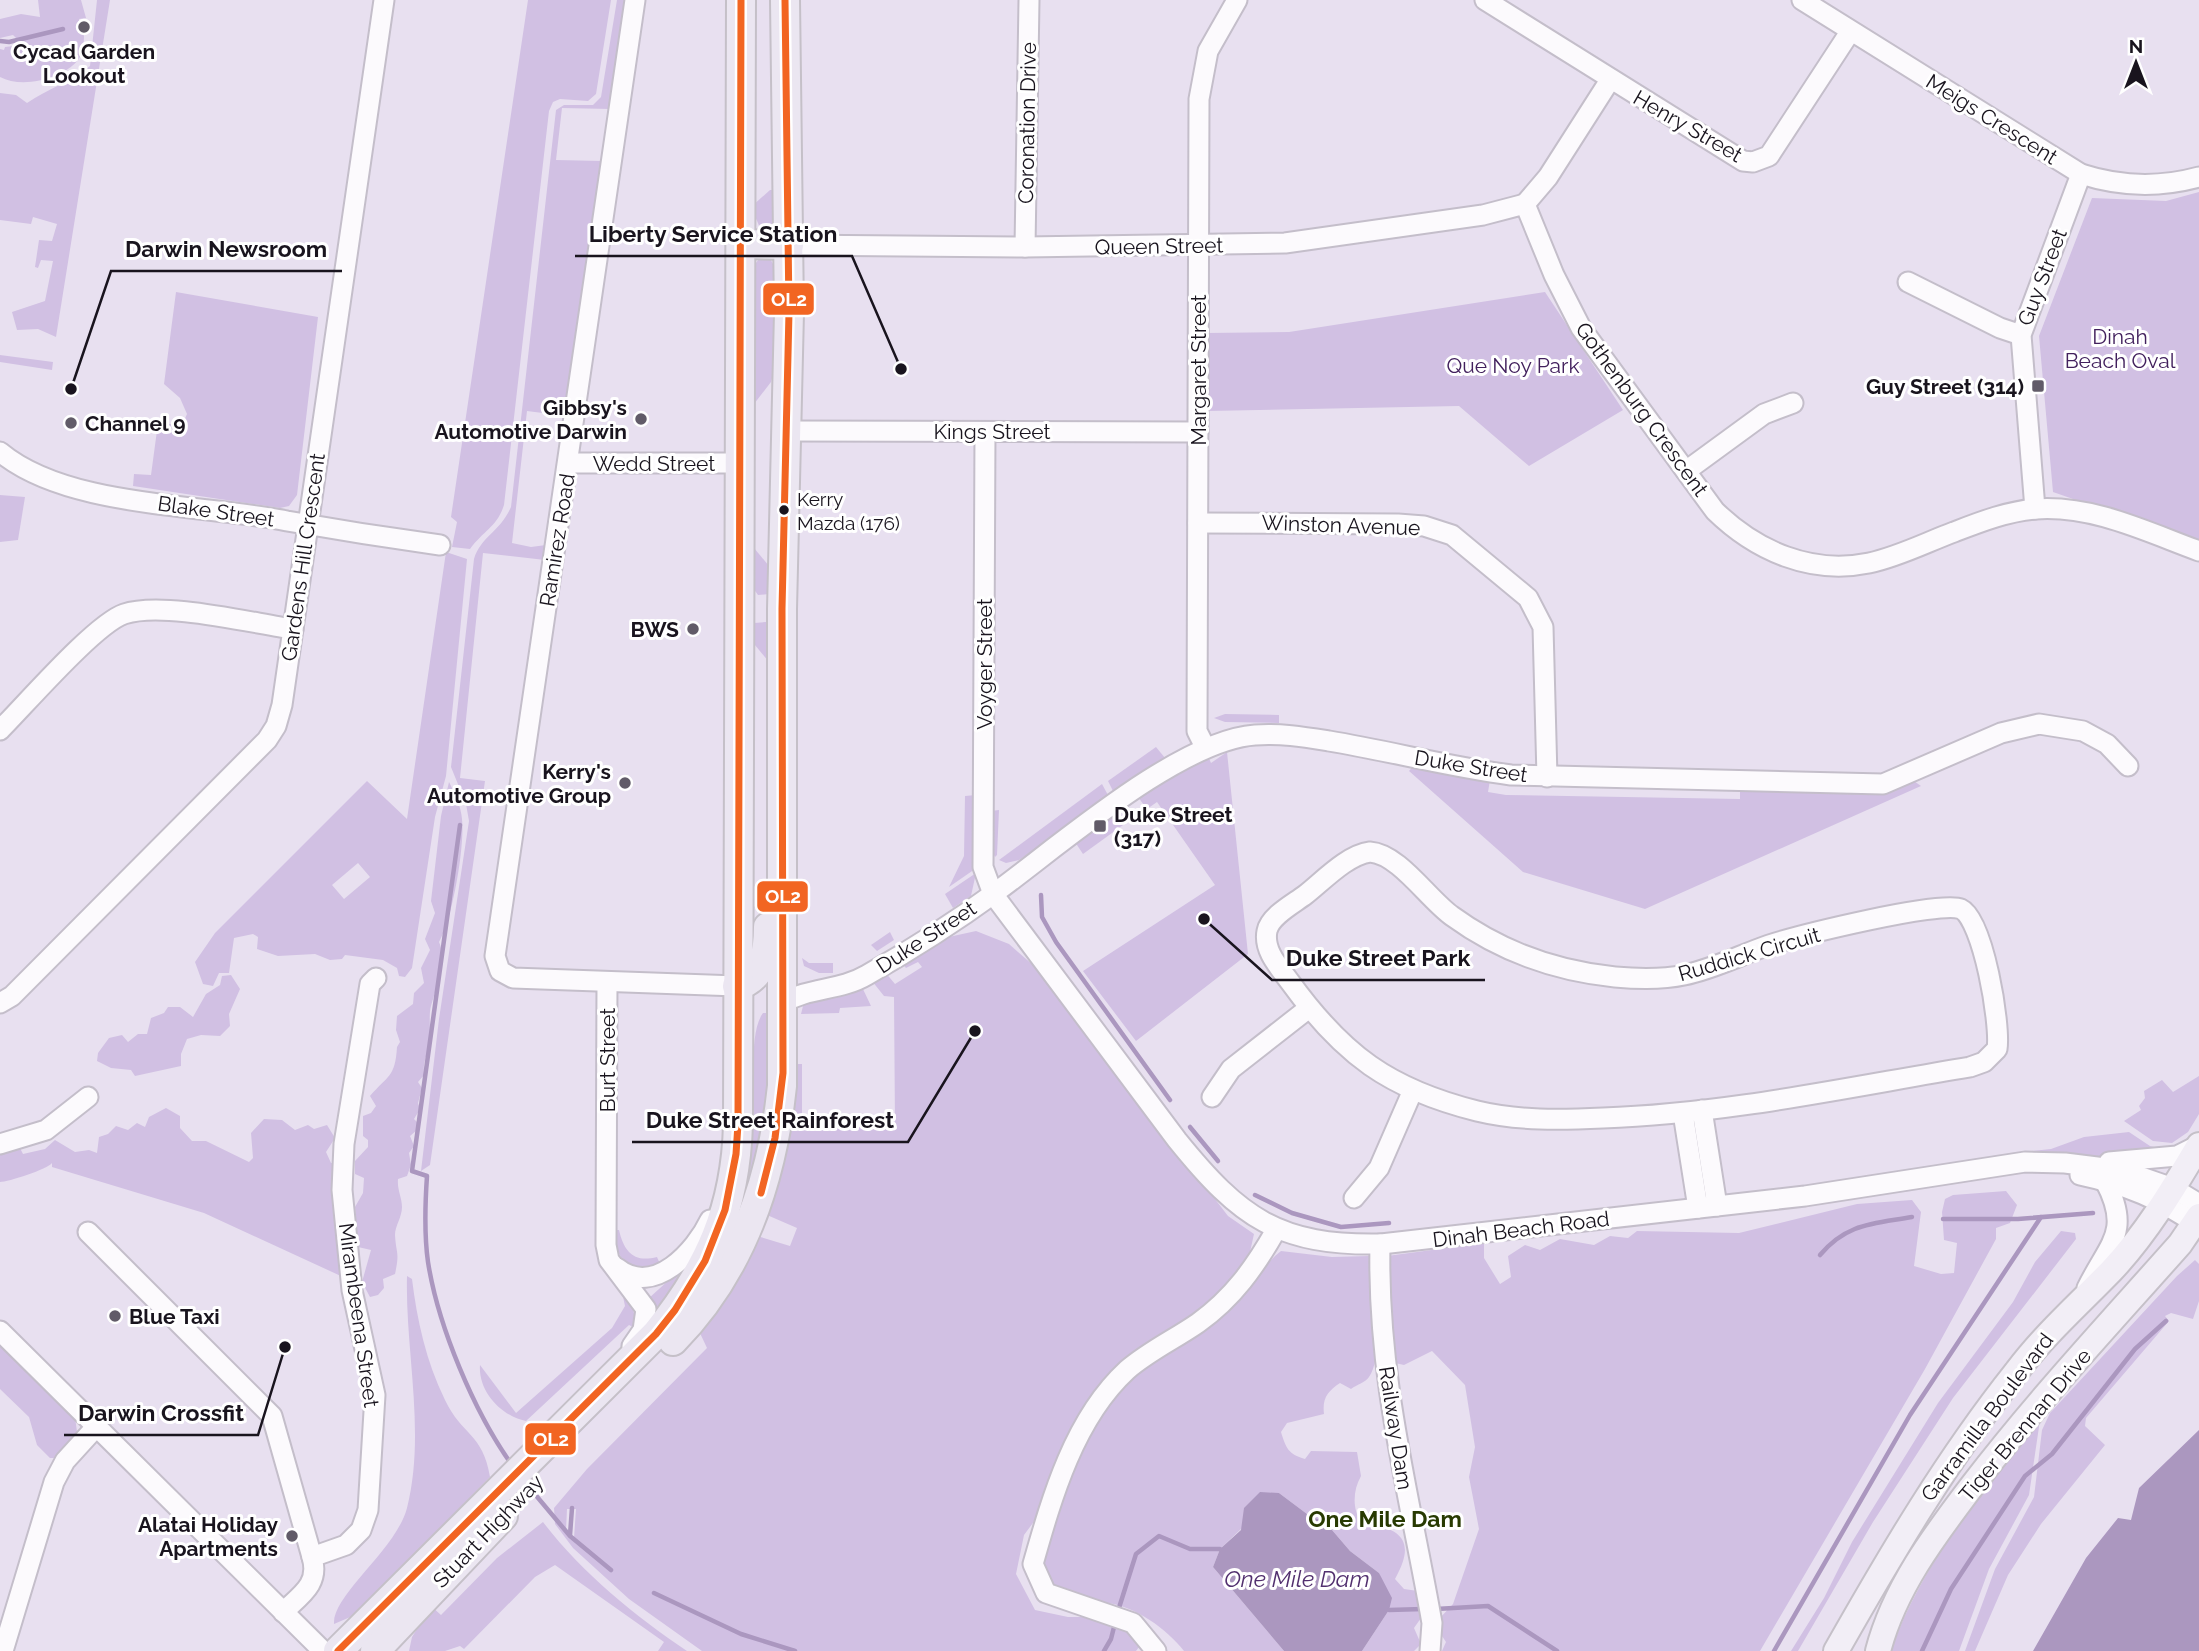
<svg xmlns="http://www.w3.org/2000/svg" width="2199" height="1651" viewBox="0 0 2199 1651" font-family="Raleway,sans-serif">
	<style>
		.green { fill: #d1c0e3; fill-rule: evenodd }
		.water { fill: #ab97bf }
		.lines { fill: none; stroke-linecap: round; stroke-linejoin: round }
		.stream { stroke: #ab97bf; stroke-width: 4.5 }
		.minor-casing { stroke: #c4beca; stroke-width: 23 }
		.major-casing { stroke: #c5c0c8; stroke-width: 28 }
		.highway-casing { stroke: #c5c0c8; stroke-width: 32 }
		.minor { stroke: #fcfafd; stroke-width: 19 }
		.major { stroke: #f2eef6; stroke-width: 24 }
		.highway { stroke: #ebe6f1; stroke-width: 28 }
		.bus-1-casing { stroke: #fff; stroke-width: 12 }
		.bus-1 { stroke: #f26522; stroke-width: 7 }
		.poi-dot { fill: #615b68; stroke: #fff; stroke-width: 2.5 }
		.bus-dot { fill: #19141e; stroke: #fff; stroke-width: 2.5 }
		.labels { text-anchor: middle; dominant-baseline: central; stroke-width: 6; stroke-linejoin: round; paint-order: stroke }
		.bus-label { font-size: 19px; fill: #19141e; stroke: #fff; text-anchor: start }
		.poi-label { font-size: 21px; font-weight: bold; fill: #19141e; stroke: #fff; text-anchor: end }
		.street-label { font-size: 21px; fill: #19141e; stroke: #fff }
		.park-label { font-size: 21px; fill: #42205d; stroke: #fff }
		.neighbourhood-label { font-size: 23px; font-weight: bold; fill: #283a02; stroke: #fff }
		.water-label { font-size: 23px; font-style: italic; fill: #52306f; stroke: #fff }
		.leader { fill: none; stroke: #19141e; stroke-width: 2.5 }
		.callout-dot { fill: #19141e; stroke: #fff; stroke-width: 2.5 }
		.callout-label { font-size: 23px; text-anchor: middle; font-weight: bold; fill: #19141e; stroke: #fff; stroke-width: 6; stroke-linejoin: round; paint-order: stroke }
		.line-badge { stroke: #fff; stroke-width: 2.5 }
		.badge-label { font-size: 19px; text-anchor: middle; font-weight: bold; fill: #fff }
	</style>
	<rect width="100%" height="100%" fill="#e8e0f0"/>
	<g class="green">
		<path d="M38 0H81L86 18 79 19 80 32H84C84 42 84 52 78 60 63 79 22 89 0 77V49L4 50 5 47 14 46 17 39 13 35 0 38V19L21 14 40 17Z"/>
		<path d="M97 0H110L56 337 38 329 17 330 12 312 45 301 53 261 41 260 38 268 35 267 39 240 52 241 57 224 33 217 31 224 0 220V93L16 95 27 103C48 89 70 82 90 66Z"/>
		<path d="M528 0H611L596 94 588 101 560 99 553 102 549 111 504 505C497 527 484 530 470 549L452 547 457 522 451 517Z"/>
		<path d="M617 0H626L610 109 562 108 556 160 602 161 566 416 527 411 512 543 531 547 546 545 545 560 483 553 460 778 485 781 430 1165 421 1171 439 1019 469 821 466 804 451 767 474 559C481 536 500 532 511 507L556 110 564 105H593L601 97Z"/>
		<path d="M770 190H774L775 219 770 227 761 230 751 207Z"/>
		<path d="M2199 192V543L2053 492 2039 336 2092 198 2166 201Z"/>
		<path d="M761 256 770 258 774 266V372L771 382 754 404 753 267Z"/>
		<path d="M176 292 318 317 297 495 289 506 280 508 133 486 134 474 151 475 158 423 182 425 187 414 180 398 164 384Z"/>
		<path d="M1545 292 1623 410 1529 466 1459 406 1208 411 1206 333 1289 332Z"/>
		<path d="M0 355 53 362 52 370 0 362Z"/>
		<path d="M0 495 25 497 18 540 0 542Z"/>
		<path d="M754 548 769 566V594L758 595 750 584Z"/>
		<path d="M446 552 467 559 446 776 435 817 412 968 405 977 399 976 397 968 383 960 345 955 342 959 330 960 315 954 278 956 257 949 258 937 253 934 234 938 229 973H219L213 986 203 984 195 962 215 933 367 781 407 819ZM358 863 370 877 344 899 332 885Z"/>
		<path d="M766 622 769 624V662L750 639 754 623Z"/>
		<path d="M1225 714 1279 715V723L1225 722 1214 718Z"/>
		<path d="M1156 747 1165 758 1114 793 1108 781Z"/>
		<path d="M1227 752 1248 954 1136 1041 1083 971 1215 885 1157 802 1147 809 1138 797 1207 754 1211 763Z"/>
		<path d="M1415 764 1490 780 1488 792 1506 795 1740 799V787L1911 779 1921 786 1645 909 1523 872 1409 771Z"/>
		<path d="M449 782C455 794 461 806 462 819 465 847 452 920 439 942 447 959 436 988 431 1006 429 1013 430 1025 430 1033 431 1049 422 1059 424 1075L418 1082 422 1088 418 1103 420 1109 414 1119 418 1123 417 1130 410 1136 414 1146 409 1153 411 1165 407 1176 398 1179C397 1190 402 1197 402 1207 402 1217 395 1226 395 1235 396 1254 400 1251 395 1274L383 1279 384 1288 378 1295 370 1297 362 1282 371 1250 358 1247 355 1207 363 1193 364 1178 355 1174V1161L368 1147V1140L363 1136V1116L371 1113 376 1106 370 1096C388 1075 395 1078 397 1047L400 1042 396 1030 397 1016 413 1004 414 993 424 983 421 968 430 950 425 939 435 913 431 901 441 816Z"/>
		<path d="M1102 784 1109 797 1019 860 1006 863 999 860Z"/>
		<path d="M976 795 975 869 949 887 964 856 965 796Z"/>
		<path d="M1127 805 1134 817 1083 854 1075 842Z"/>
		<path d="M999 810 997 855 995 857 992 851 991 811Z"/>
		<path d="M976 873 971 896 953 908 945 894Z"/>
		<path d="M976 931 1009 944 1041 972 1228 1216 1254 1234 1248 1261 1233 1283 1193 1317 1107 1376 1082 1409 1047 1504 1024 1535 1016 1574 1035 1610 1068 1617H1096L1122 1624 1142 1643 1136 1651H702L629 1599 573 1548 555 1524 554 1508 587 1469 707 1348 699 1331 757 1236 790 1246 797 1228 767 1215 786 1151 797 1064H802V1124L895 1125 894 997 884 996 872 981 885 972 895 984 922 967 918 962 906 968 902 963 944 938ZM567 1509H576L574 1538 566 1531Z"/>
		<path d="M890 932 894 940 877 951 871 945Z"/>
		<path d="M802 958 809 963H833V973H819L804 966Z"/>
		<path d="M231 975 240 989 229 1014 230 1026 220 1036 201 1035 187 1039 181 1054V1066L135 1076 131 1070 111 1068 97 1061 98 1053 109 1038 122 1035 128 1042 138 1034H147L151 1018 164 1013 168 1007H180L193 1017 206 994 220 985 222 976Z"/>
		<path d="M862 987 871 1006 840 1008 839 1013 801 1014 805 998 845 994Z"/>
		<path d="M763 1013H769L772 1018 764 1160 714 1260C728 1219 750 1174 753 1131 756 1102 747 1034 763 1013Z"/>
		<path d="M2199 1076V1114L2188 1132 2172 1143 2153 1141 2124 1121 2141 1110 2139 1106 2145 1098 2144 1091 2162 1080 2173 1092Z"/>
		<path d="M166 1108 180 1116V1128L192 1141H206L249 1162 253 1158 251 1133 264 1119 282 1120 295 1130 308 1125 314 1129 327 1125 335 1138 326 1152 331 1163H336L334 1218 343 1277 204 1213 52 1167V1163C48 1169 8 1182 0 1182V1149L19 1146 23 1154 45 1149 55 1140 75 1152 89 1150 97 1153 99 1137 108 1134 116 1126 128 1130 137 1123 145 1127 149 1117Z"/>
		<path d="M2129 1132 2150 1146 2166 1150 2103 1157 2031 1153V1151L2051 1149 2084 1137Z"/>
		<path d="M2006 1191 2017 1205 2010 1223 1996 1228V1239L1925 1369 1760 1651H1442L1446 1642 1438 1630 1439 1619 1453 1604 1479 1529 1469 1477 1475 1447 1465 1385 1432 1351 1404 1365 1395 1363 1387 1256 1484 1243V1258L1500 1284 1511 1277 1508 1256 1525 1245 1540 1250 1560 1239 1594 1245 1610 1236 1628 1238 1637 1231 1739 1233 1857 1204 1912 1200 1921 1212 1914 1266 1941 1274 1954 1273 1957 1243 1944 1240 1942 1212 1945 1199 1953 1195Z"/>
		<path d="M614 1230H619C624 1252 634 1263 657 1257L660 1264C628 1273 617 1263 614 1230Z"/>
		<path d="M2061 1231 2075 1233 2076 1239 1953 1398 1873 1522 1798 1651H1791L1824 1598 1852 1542 1938 1403 2013 1302 2035 1262Z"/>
		<path d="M1281 1251 1332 1257 1369 1256C1372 1284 1386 1353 1369 1377 1366 1382 1356 1385 1351 1389L1340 1383C1328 1391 1322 1398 1324 1414L1287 1423 1281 1432C1286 1448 1288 1454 1305 1459L1311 1451 1357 1452 1361 1476C1353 1490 1352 1509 1361 1522 1401 1528 1417 1540 1395 1579L1404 1589 1418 1591 1421 1618 1414 1628 1421 1644 1414 1651H1362L1389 1610 1379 1573 1350 1551 1326 1523 1307 1514 1279 1493 1220 1549 1213 1567 1284 1651H1184C1167 1629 1135 1606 1107 1603 1090 1601 1071 1599 1056 1589 1049 1585 1045 1574 1041 1567 1058 1505 1077 1424 1128 1380 1158 1353 1197 1338 1228 1310 1249 1293 1260 1267 1281 1251Z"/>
		<path d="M2195 1260 2199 1264V1301L2193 1319 2171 1313 2165 1316 2169 1321 2086 1418 2085 1426 2105 1445 2041 1524 2008 1575 1975 1651H1965L1995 1569 2034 1497 2042 1430 2050 1413 2177 1276Z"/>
		<path d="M676 1267 688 1275 654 1314 648 1299 670 1279 668 1272Z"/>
		<path d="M407 1276 412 1279C417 1320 426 1361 445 1400 462 1436 483 1433 490 1477L355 1615 334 1624C332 1595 396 1550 407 1508 426 1432 405 1352 407 1276Z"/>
		<path d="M621 1287C631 1301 637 1310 633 1327L629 1325 526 1421C501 1416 478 1391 480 1365L516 1413 612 1328 625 1306Z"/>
		<path d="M0 1343 75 1417 77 1432 56 1458H50L37 1445 29 1417 0 1389Z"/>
		<path d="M2040 1420 2029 1495 1989 1569 1959 1651H1891C1919 1568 1984 1487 2040 1420Z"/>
		<path d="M543 1522C582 1573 634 1615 687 1651H658L664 1642 555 1565 535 1577 464 1649 460 1646 445 1651H409L412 1637 431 1606 441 1615 497 1558Z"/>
	</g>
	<g class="water">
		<path d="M2199 1430V1651H2033L2086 1558 2118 1518 2131 1520 2139 1488Z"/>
		<path d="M1260 1492 1279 1493 1307 1514 1326 1523 1350 1551 1379 1573 1392 1598 1389 1610 1362 1651H1284L1213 1567 1220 1549 1241 1530 1244 1508Z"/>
	</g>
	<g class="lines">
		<g class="stream">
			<path d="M0 41 9 42 63 29"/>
			<path d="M460 825 412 1171 427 1176C425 1205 424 1234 428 1262 438 1326 474 1412 512 1465"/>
			<path d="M1041 895 1042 917 1056 942 1170 1100"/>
			<path d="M1190 1127 1218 1161"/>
			<path d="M1255 1195 1292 1213 1341 1227 1389 1223"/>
			<path d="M1943 1219H2018L2093 1213"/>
			<path d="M1820 1255C1847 1223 1873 1224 1912 1217"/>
			<path d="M523 1480 570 1536 611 1570"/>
			<path d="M570 1535 572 1508"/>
			<path d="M654 1593 741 1634 795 1651"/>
			<path d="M1436 1609 1488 1606 1557 1651"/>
			<path d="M1389 1610 1423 1609"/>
			<path d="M1118 1611 1136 1554 1159 1536 1190 1549H1220"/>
			<path d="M1104 1651 1111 1639 1115 1623"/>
			<path d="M1774 1651 1910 1415 2041 1217"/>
			<path d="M1922 1651 1951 1589 2025 1476 2052 1454 2135 1349 2166 1321"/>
		</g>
		<defs>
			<g id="minor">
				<path d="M635 0 495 956 500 971 513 978 737 986"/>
				<path d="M1485 0 1743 161 1753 162 1769 156 1850 32"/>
				<path d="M1802 0 2081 174C2121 187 2159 188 2199 177"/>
				<path d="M1610 80 1548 177 1525 204 1554 275 1581 328 1715 511C1756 551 1811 575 1869 563 1898 557 1927 542 1954 532 1980 522 2008 511 2036 509 2093 505 2147 532 2199 551"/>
				<path d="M789 245 1025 247 1285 243 1483 215 1525 204"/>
				<path d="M1025 247 1029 0"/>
				<path d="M1908 282 2000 328 2021 335"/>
				<path d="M787 431 1198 432"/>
				<path d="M985 432 983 867 993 894 1177 1140C1240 1218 1279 1246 1381 1244L1805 1196 2025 1162 2065 1163 2121 1170 2173 1188 2199 1204"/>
				<path d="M0 452C67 508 203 504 287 521 338 530 389 538 440 545"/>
				<path d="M568 463H740"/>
				<path d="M1686 471 1764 414 1793 403"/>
				<path d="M2035 509 2021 335 2081 174"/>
				<path d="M1198 523 1398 524 1424 526 1452 535 1528 598 1543 627 1547 777"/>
				<path d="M0 730C26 704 95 624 124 614 162 601 251 623 293 629"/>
				<path d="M1205 747 1197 731 1199 99 1208 51 1237 0"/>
				<path d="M1370 852C1399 854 1428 899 1452 916 1500 951 1556 971 1615 977 1638 979 1661 980 1684 975 1714 969 1740 955 1769 945 1797 936 1940 900 1961 909 1983 919 2001 1025 1997 1049L1984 1062 1970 1067C1849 1087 1726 1114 1603 1118 1561 1120 1518 1121 1477 1111 1389 1089 1343 1055 1290 982 1280 968 1263 951 1267 931 1270 916 1293 904 1305 895 1323 881 1347 855 1370 852Z"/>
				<path d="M607 983 606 1245 609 1260 646 1309 643 1330 632 1346"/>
				<path d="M0 1003 12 996 267 740 276 726 282 705 384 0"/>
				<path d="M783 1003C809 987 840 991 867 975 911 950 955 922 996 892 1059 846 1180 740 1255 735 1280 733 1304 737 1329 741 1390 751 1449 767 1511 775L1883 784 2001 733 2039 724 2083 731 2107 744 2128 766"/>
				<path d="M1212 1097 1231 1069 1309 1008"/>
				<path d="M1702 1110 1717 1206"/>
				<path d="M1683 1113 1698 1208"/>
				<path d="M0 1144 46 1130 88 1097"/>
				<path d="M2109 1162 2177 1156 2199 1145"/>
				<path d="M2080 1175C2127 1185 2160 1199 2199 1226"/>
				<path d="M1354 1198 1379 1168 1413 1090"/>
				<path d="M88 1232 272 1416 312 1557"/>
				<path d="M1380 1244C1377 1378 1409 1492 1432 1623L1430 1651"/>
				<path d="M617 1268C654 1298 696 1250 710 1220"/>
				<path d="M2087 1288C2109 1243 2132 1232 2105 1181"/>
				<path d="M0 1331 323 1651"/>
				<path d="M283 1612C301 1595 320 1584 312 1557L346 1545 361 1530 368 1510 375 1395 352 1290 342 1190 344 1144 370 984 376 978"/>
				<path d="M3 1651 54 1482 65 1461 96 1427"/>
				<path d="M1156 1651 1133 1623 1046 1593 1033 1564C1052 1497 1074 1419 1127 1370 1149 1351 1175 1339 1198 1323 1233 1298 1255 1267 1276 1230"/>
			</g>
			<g id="major">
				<path d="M1836 1651C1891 1554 1947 1459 2017 1371 2045 1334 2079 1304 2111 1271 2146 1234 2173 1189 2199 1145"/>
				<path d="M1878 1651C1894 1589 1934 1536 1972 1486 2037 1401 2110 1323 2180 1244L2199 1216"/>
			</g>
			<g id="highway">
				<path d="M742 244 789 245"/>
				<path d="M737 986C764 978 768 952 768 927"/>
				<path d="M673 1341C741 1272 772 1181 782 1086V609L789 312 785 0"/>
				<path d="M338 1651 656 1334C709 1269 736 1208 738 1124L741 0"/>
				<path d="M375 1651 503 1516"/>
			</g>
		</defs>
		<use href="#minor" class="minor-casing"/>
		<use href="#major" class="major-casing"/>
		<use href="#highway" class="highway-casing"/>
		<use href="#minor" class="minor"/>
		<use href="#major" class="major"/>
		<use href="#highway" class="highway"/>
		<defs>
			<g id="bus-1">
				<path d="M761 1193 775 1138 783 1073 782 609 789 312 785 0"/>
				<path d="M338 1651 656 1334 675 1310 705 1261 725 1210 736 1154 738 1124 741 0"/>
			</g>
		</defs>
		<use href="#bus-1" class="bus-1-casing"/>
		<use href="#bus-1" class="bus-1"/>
	</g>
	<g class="poi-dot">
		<circle cx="84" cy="27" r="7"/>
		<rect x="2031" y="379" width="14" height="14" rx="3.5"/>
		<circle cx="641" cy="419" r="7"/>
		<circle cx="71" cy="423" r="7"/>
		<circle cx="693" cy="629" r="7"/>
		<circle cx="625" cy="783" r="7"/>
		<rect x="1093" y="819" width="14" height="14" rx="3.5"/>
		<circle cx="115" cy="1316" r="7"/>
		<circle cx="292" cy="1536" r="7"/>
	</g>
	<circle class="bus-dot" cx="784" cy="510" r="6"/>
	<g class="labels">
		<g class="bus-label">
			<text x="797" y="499">Kerry<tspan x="797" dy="24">Mazda (176)</tspan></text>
		</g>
		<g class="poi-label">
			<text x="84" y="51" text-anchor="middle">Cycad Garden<tspan x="84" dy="24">Lookout</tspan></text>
			<text x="2024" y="386">Guy Street (314)</text>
			<text x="627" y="407">Gibbsy's<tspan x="627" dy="24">Automotive Darwin</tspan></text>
			<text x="85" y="423" text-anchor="start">Channel 9</text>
			<text x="679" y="629">BWS</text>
			<text x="611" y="771">Kerry's<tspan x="611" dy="24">Automotive Group</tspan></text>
			<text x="1114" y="814" text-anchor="start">Duke Street<tspan x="1114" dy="24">(317)</tspan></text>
			<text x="129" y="1316" text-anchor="start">Blue Taxi</text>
			<text x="278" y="1524">Alatai Holiday<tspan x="278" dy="24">Apartments</tspan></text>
		</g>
		<g class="street-label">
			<text transform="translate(1992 119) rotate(32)">Meigs Crescent</text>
			<text transform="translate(1027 123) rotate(-89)">Coronation Drive</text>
			<text transform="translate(1688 126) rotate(30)">Henry Street</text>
			<text transform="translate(1159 246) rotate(-1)">Queen Street</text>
			<text transform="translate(2042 277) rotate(-69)">Guy Street</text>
			<text transform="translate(1198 370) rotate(-90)">Margaret Street</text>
			<text transform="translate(1642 409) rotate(54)">Gothenburg Crescent</text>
			<text x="992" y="431">Kings Street</text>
			<text x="654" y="463">Wedd Street</text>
			<text transform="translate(216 511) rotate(8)">Blake Street</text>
			<text transform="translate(1341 525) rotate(2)">Winston Avenue</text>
			<text transform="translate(557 540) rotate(-81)">Ramirez Road</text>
			<text transform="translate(303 557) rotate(-82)">Gardens Hill Crescent</text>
			<text transform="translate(984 664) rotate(-90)">Voyger Street</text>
			<text transform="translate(1471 766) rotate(9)">Duke Street</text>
			<text transform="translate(926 937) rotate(-33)">Duke Street</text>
			<text transform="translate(1749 954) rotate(-16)">Ruddick Circuit</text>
			<text transform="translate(607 1060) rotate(-90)">Burt Street</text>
			<text transform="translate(1521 1229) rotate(-7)">Dinah Beach Road</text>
			<text transform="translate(359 1315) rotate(82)">Mirambeena Street</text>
			<text transform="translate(1987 1417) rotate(-53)">Garramilla Boulevard</text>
			<text transform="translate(2025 1425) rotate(-50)">Tiger Brennan Drive</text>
			<text transform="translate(1396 1428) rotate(81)">Railway Dam</text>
			<text transform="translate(488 1531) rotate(-46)">Stuart Highway</text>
		</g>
		<g class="park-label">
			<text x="2120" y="336">Dinah<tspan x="2120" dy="24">Beach Oval</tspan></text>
			<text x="1513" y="365">Que Noy Park</text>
		</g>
		<g class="neighbourhood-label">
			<text x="1385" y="1518">One Mile Dam</text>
		</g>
		<g class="water-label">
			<text x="1297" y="1578">One Mile Dam</text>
		</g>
	</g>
	<path class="leader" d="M901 369L852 256H575M71 389L111 271H342M1204 919L1272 980H1485M975 1031L908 1142H632M285 1347L258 1435H64"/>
	<g class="callout-dot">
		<circle cx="901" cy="369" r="7"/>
		<circle cx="71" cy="389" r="7"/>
		<circle cx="1204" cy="919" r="7"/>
		<circle cx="975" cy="1031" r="7"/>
		<circle cx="285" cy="1347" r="7"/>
	</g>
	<g class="callout-label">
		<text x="713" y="242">Liberty Service Station</text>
		<text x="226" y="257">Darwin Newsroom</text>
		<text x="1378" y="966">Duke Street Park</text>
		<text x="770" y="1128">Duke Street Rainforest</text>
		<text x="161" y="1421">Darwin Crossfit</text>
	</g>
	<g class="line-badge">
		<rect x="762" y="282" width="53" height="34" rx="7" fill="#f26522"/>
		<rect x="756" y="880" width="53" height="33" rx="7" fill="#f26522"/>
		<rect x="524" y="1422" width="53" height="34" rx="7" fill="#f26522"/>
	</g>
	<g class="badge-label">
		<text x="789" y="306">OL2</text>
		<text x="783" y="903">OL2</text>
		<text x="551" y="1446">OL2</text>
	</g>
	<g transform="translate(2136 63)" stroke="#ffffff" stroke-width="5" paint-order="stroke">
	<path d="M0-5L12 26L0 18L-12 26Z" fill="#19141e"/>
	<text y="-10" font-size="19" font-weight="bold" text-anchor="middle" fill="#19141e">N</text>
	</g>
</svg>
